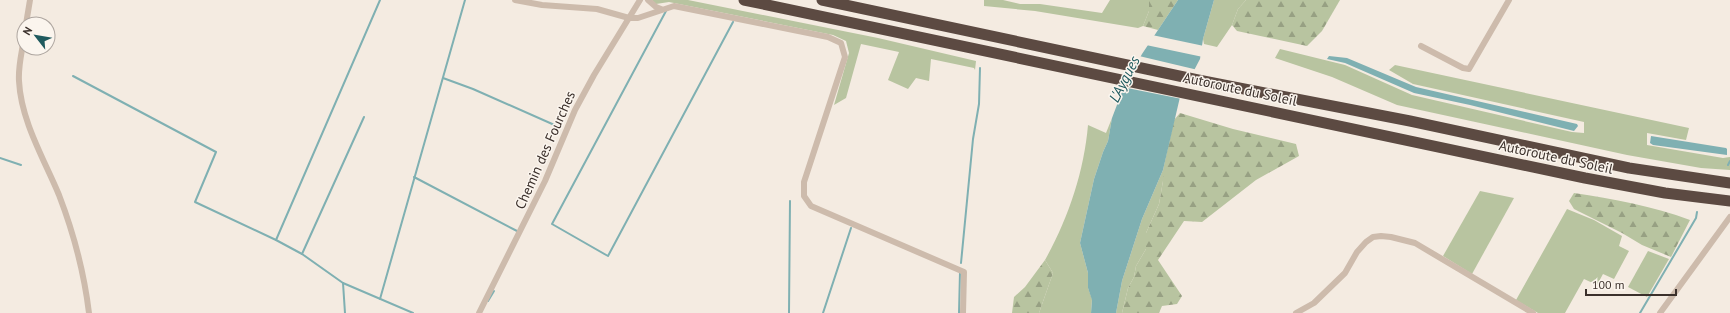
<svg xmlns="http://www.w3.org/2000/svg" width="1730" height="313" viewBox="0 0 1730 313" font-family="'PT Sans',sans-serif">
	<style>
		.grass { fill: #b8c4a0 }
		.forest { fill: url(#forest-firs) }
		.water { fill: #7fb0b2 }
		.pier { fill: #f4ebe1 }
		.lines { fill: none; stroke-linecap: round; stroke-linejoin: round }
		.stream { stroke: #7fb0b2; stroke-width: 2 }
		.minor { stroke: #cdbbac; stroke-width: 6 }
		.motorway { stroke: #5c4a42; stroke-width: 11 }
		.labels { text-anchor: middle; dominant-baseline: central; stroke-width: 3; stroke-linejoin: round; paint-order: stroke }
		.street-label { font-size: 14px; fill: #3b302b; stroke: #fbf5ee }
		.water-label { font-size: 15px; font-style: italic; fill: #1f5a5e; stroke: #fbf5ee }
	</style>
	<defs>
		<pattern id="forest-firs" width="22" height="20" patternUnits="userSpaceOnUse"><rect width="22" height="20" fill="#b8c4a0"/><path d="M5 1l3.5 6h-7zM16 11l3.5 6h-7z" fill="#97a083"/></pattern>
	</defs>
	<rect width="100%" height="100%" fill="#f4ebe1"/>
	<g class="grass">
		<path d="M652 0H688L878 38 976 61 975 70 974 68 931 59 929 81 916 78 908 89 888 80 899 52 861 44 846 98 834 105 849 53 846 41 833 35 669 2 656 4Z"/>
		<path d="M984 0H1003L1020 4H1040L1102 13 1110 0H1149V11L1143 26 1138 28 1035 11 984 6Z"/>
		<path d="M1214 0H1246L1238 9 1232 25 1217 47 1204 44 1203 39Z"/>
		<path d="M1280 49 1345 65 1412 95 1572 132 1584 133V122L1413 84 1389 70 1395 65 1689 128 1686 140 1647 133V145L1723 158 1730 157V170L1701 168 1627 155 1397 105 1332 77 1275 58Z"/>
		<path d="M1112 118 1108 141 1103 152 1094 179 1080 243 1088 273V288L1092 299 1091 313H1039L1053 273 1045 260C1068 219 1084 172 1088 125L1106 133Z"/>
		<path d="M1163 170V181L1159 204 1146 233V249L1136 266 1134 277 1128 288 1122 313H1116L1122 281 1142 219Z"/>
		<path d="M1480 191 1514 198 1472 274 1443 256Z"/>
		<path d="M1567 209 1594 220 1622 236 1619 246 1629 251 1614 279 1603 274 1597 285 1584 279 1565 313H1538L1516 300Z"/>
		<path d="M1648 251 1669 259 1647 297 1628 287Z"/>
	</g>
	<g class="forest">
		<path d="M1149 0H1178L1158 30 1143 26 1149 11Z"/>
		<path d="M1246 0H1340L1322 31 1307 46 1237 31 1232 25 1238 9Z"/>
		<path d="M1180 113 1233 129 1296 144 1299 156 1256 180 1202 222 1184 221 1158 260 1182 296 1177 304 1162 306 1159 313H1122L1128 288 1134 277 1136 266 1146 249V233L1159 204 1163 181V170L1174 120Z"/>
		<path d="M1574 193C1613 199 1653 206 1690 220L1671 257 1642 245 1622 233 1574 209 1569 201Z"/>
		<path d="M1045 260 1053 273 1039 313H1012L1014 297 1025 287Z"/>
	</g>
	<g class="water">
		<path d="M1178 0H1214L1203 39 1200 59 1180 97 1163 170 1142 219 1122 281 1116 313H1091L1092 300 1088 288V273L1080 243 1094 179 1103 152 1108 141 1112 118 1123 89 1142 54Z"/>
		<path d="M1329 56 1347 58 1416 87 1577 124 1578 126 1574 131 1470 105 1414 93 1345 63 1327 59Z"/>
		<path d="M1651 136 1726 148 1727 149V155L1653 145 1650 143Z"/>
	</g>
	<g class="pier">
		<path d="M1152 35 1204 46 1203 57 1146 45Z"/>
		<path d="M1139 56 1198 70 1182 99 1122 87Z"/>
	</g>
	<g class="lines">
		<g class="stream">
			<path d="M666 11 552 224 608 256 733 22"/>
			<path d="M73 76 216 152 195 202 276 240"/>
			<path d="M443 78 473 89 559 127"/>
			<path d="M0 158 21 165"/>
			<path d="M1728 165 1730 161"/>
			<path d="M414 177 517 231"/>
			<path d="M302 254 364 117"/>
			<path d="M961 263 973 139 979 104 980 68"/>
			<path d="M343 283 413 313"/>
			<path d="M380 299 465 0"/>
			<path d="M488 301 494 291"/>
			<path d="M345 313 343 283 302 254 276 240 380 0"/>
			<path d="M789 313 790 201"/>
			<path d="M823 313 851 228"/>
			<path d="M959 313 960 272"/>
			<path d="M1640 313 1696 218 1697 212"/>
		</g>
		<g class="minor">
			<path d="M515 0 542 5 597 9 629 18H638L674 6 828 37 841 43 845 57 804 182V196L811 206 964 272 963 313"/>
			<path d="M648 0 656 7 661 9"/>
			<path d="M26 24 30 0"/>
			<path d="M24 38C22 52 18 66 19 81 21 121 44 159 59 195 74 234 84 272 89 313"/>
			<path d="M1421 46 1463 68 1469 69 1509 0"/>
			<path d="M479 313 545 181 575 110 594 75 640 0"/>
			<path d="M1296 313 1314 303 1345 273 1357 252 1366 242 1373 237 1381 236 1391 237 1415 243 1533 313"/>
			<path d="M1660 313 1730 217"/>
		</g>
		<g class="motorway">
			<path d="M744 0 1585 178 1665 193 1730 201"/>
			<path d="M822 0 1198 80 1410 121 1629 168 1730 183"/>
		</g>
	</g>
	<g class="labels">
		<g class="street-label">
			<text transform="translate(1240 89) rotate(12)">Autoroute du Soleil</text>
			<text transform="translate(545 150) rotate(-66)">Chemin des Fourches</text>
			<text transform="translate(1556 157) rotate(12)">Autoroute du Soleil</text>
		</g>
		<g class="water-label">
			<text transform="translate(1124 79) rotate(-63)">L'Aygues</text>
		</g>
	</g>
	<g transform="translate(36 36) rotate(301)"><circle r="19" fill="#fbf5ee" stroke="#aea6a0"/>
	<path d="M0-3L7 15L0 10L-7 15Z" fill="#1f5a5e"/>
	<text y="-6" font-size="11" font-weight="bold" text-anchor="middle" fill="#3b302b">N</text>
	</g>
	<path d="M1586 289v6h90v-6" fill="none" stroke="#3b302b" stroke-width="2"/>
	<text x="1592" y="289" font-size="12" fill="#3b302b" stroke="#fbf5ee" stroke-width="3" paint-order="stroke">100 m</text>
</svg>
